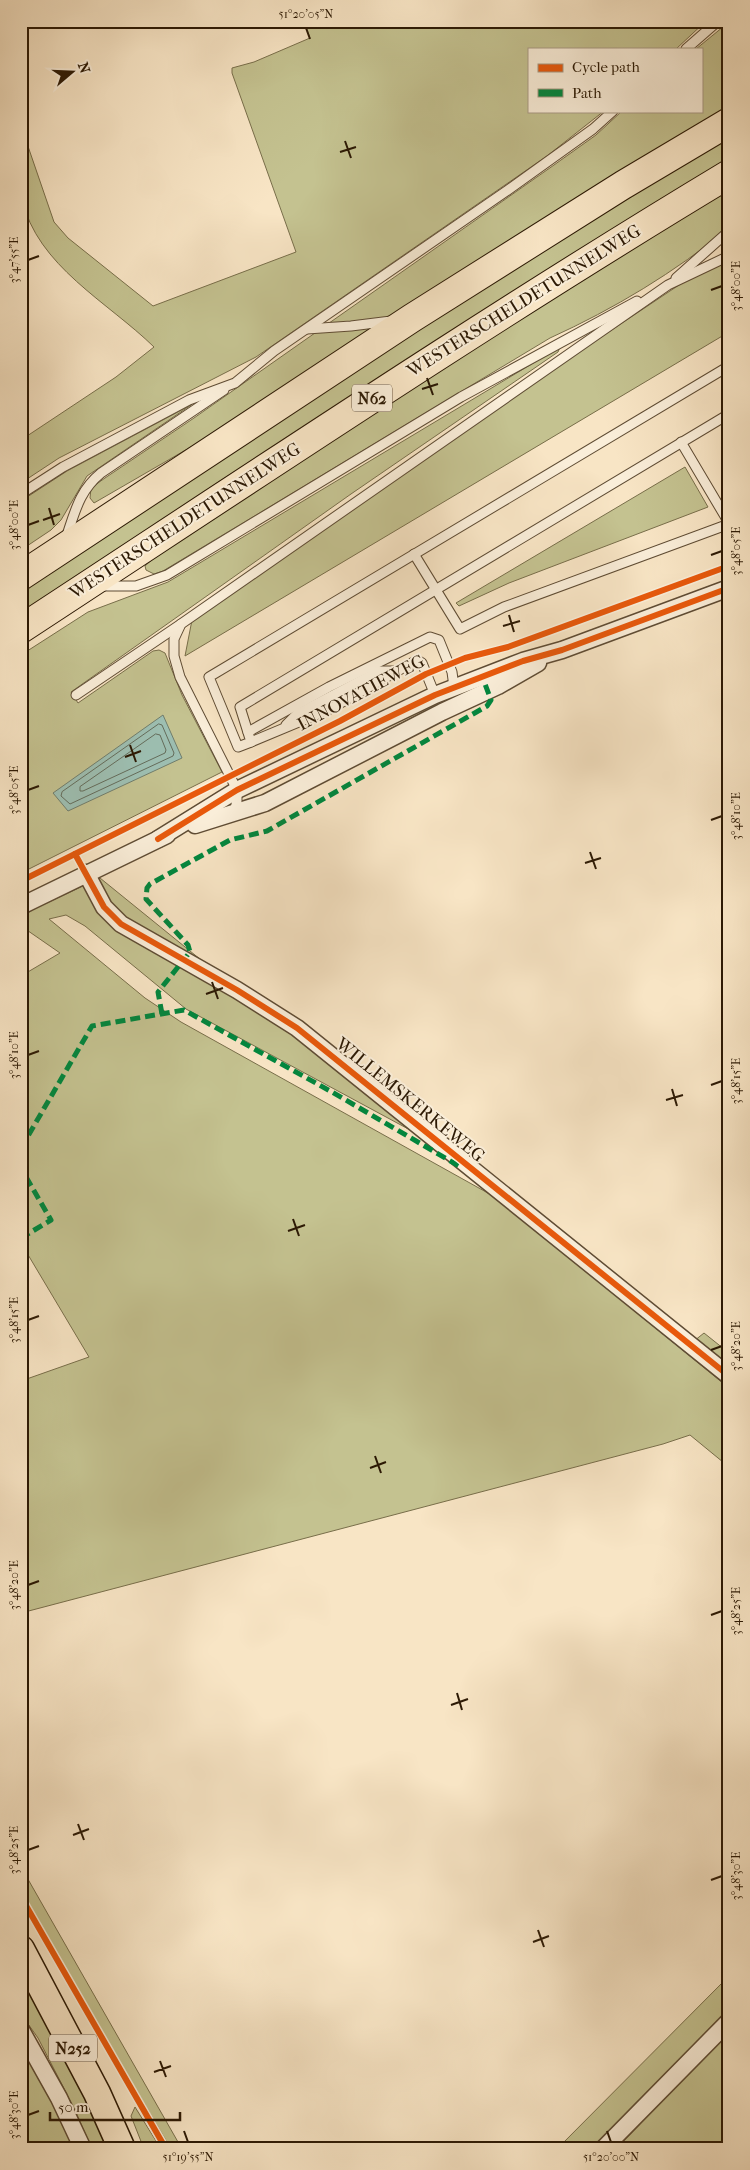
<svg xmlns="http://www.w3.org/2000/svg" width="750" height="2170" viewBox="0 0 750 2170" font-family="'IM FELL French Canon',serif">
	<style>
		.green { fill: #c4c290; stroke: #786e4a }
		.water { fill: #9dbfb2; stroke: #707d6c }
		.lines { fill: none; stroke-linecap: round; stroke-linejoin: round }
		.shore { stroke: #646c5b; stroke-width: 1 }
		.lane-casing { stroke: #5f4c34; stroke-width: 11 }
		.street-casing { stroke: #5f4c34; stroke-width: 19 }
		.primary-casing { stroke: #2c1904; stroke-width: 29 }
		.highway-casing { stroke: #2c1904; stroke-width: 30 }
		.lane { stroke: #faeed9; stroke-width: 9 }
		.street { stroke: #faeed9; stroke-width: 16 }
		.primary { stroke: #f8e5c5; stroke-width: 26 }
		.highway { stroke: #f8e5c5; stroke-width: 28 }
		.quiet { stroke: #00873e; stroke-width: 5; stroke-dasharray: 10 5; stroke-linecap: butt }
		.cycleway-casing { stroke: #faeed9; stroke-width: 9 }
		.cycleway { stroke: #e8590c; stroke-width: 6 }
		.ticks { fill: none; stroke: #2c1904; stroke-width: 2 }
		.labels { text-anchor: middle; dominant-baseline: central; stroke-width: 4; stroke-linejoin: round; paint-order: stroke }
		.shield { fill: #faeed9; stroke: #6a5944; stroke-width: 1 }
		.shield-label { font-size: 16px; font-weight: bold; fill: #2c1904 }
		.street-label { font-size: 18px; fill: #2c1904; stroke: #faeed9 }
		.neatline { fill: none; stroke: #2c1904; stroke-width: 2 }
		.ticks-label { font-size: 12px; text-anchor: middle; fill: #2c1904 }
	</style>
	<rect width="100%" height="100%" fill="#f8e5c5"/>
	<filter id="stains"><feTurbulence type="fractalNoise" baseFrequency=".004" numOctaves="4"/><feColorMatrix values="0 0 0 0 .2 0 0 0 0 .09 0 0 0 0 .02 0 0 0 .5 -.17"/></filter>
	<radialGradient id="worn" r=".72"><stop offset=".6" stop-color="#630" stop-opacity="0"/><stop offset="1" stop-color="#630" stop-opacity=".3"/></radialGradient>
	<g class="green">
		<path d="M304 21H706L676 49H529V111H604L547 156 256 357 59 458 21 483V440L116 377 154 347C108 302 37 266 22 199 18 182 21 145 21 126L54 222 68 238 153 306 296 252 232 73V68L254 62 310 38Z"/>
		<path d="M729 22V109L215 433 94 503 90 498 91 488 105 478 194 418 554 165 596 135 622 111H701V49H696Z"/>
		<path d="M729 134V159L418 353 220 481 21 615V587L226 452Z"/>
		<path d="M729 183V228C675 272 614 309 550 338L163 571 154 574 146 570 145 566 184 531Z"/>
		<path d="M729 259V332L185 656 192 620 577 353 697 273Z"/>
		<path d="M560 347 558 352 351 494 71 692 78 703 153 651 159 650 165 653 182 695 222 772 21 873V655L88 612 168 582Z"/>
		<path d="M191 405 87 476 61 520 51 530 21 550V501L67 471Z"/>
		<path d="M685 467 708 507 509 583 459 606 456 603Z"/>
		<path d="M100 878 412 1131 186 1009 85 926 66 915 49 919 145 998 181 1022 495 1197 729 1388V1467L690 1435 663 1444 21 1613V1381L89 1357 21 1243V976L60 953 21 926V917L36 908Z"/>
		<path d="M704 1333 729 1353V1370L694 1341Z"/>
		<path d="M21 1867 182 2149H171L21 1894Z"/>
		<path d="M21 1970 111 2149H92L74 2108 38 2038 21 2014Z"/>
		<path d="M729 1976V2009L591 2149H557Z"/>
		<path d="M729 2031V2149H616Z"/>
		<path d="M21 2036 80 2149H21Z"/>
		<path d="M135 2107 161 2149H144L131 2116Z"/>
	</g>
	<path class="water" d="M163 715 182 758 68 811 53 793Z"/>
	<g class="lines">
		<g class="shore">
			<path d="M159 724 162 725 174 753 173 756 70 804 61 796 62 792Z"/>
			<path d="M156 734 160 735 166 750 165 753 83 791H80V787Z"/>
		</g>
		<defs>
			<g id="lane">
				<path d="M686 49 718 21"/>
				<path d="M676 278 729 231"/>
				<path d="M307 329 351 326 391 321"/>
				<path d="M729 366 209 677 238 747 251 742 240 707 729 414"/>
				<path d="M681 442 729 523"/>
				<path d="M21 494 63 467 189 400 235 383 274 351 508 190 593 129 613 111"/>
				<path d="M66 538C75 512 79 491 101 473L224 390"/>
				<path d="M414 554 460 629 504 607 729 524"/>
				<path d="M101 586H136L167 575 461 397 637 301"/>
				<path d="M76 695 181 624"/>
				<path d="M286 725 297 714 379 671H396"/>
				<path d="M248 732 329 687 430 637 439 640 452 672 454 687"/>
				<path d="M251 742 330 709 417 660 422 663 435 695"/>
				<path d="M234 812 237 801V790L180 677 174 656V639L181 624 668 285 729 256"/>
			</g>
			<g id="street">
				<path d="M195 825 265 803 442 712 498 686 538 663"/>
				<path d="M158 839 237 790 435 695 523 661 562 650 729 588"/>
				<path d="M86 873 104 907 121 924 237 990 297 1028 729 1376"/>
				<path d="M21 906 167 835"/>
				<path d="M21 2030 59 2098 83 2149"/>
				<path d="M603 2149 729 2021"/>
			</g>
			<path id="primary" d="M21 1949 97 2093 122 2149"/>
			<g id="highway">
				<path d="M21 576 412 318 623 185 729 122"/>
				<path d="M21 629C256 475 488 319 729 174"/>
			</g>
		</defs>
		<use href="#lane" class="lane-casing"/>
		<use href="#street" class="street-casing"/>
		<use href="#primary" class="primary-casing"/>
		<use href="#highway" class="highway-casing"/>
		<use href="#lane" class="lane"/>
		<use href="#street" class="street"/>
		<use href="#primary" class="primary"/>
		<use href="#highway" class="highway"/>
		<g class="quiet">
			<path d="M162 1014 158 992 190 952 188 945 146 899 147 888 150 884 230 840 267 831 487 706 491 700 482 676"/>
			<path d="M21 1148 92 1026 184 1010 332 1092 459 1166"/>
			<path d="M21 1163 26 1177 51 1220 21 1238"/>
		</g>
		<defs>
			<g id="cycleway">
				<path d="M158 839 237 790 435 695 523 661 562 650 729 588"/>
				<path d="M75 854 104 907 121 924 237 990 297 1028 729 1376"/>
				<path d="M21 881 340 721 426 674 465 658 508 647 729 566"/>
				<path d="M21 1897 166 2149"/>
			</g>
		</defs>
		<use href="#cycleway" class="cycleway-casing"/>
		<use href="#cycleway" class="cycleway"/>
	</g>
	<path class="ticks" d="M306 28 310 39M345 141 351 158M340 152 356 147M28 260 39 256M711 290 722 286M427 378 433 395M422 389 438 384M49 508 54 525M43 520 60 514M28 525 39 521M711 555 722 551M509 615 514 632M503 626 520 621M130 745 136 762M125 757 141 751M28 790 39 786M711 820 722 816M590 852 596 869M585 863 601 858M212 982 218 999M206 994 223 988M28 1055 39 1051M711 1085 722 1081M672 1089 677 1106M666 1100 683 1095M293 1219 299 1236M288 1231 305 1225M28 1320 39 1316M711 1350 722 1346M375 1456 381 1473M370 1468 386 1462M28 1585 39 1581M711 1615 722 1611M457 1693 462 1710M451 1705 468 1699M78 1824 84 1840M73 1835 89 1829M28 1850 39 1846M711 1880 722 1876M538 1930 544 1947M533 1942 549 1936M160 2061 166 2077M154 2072 171 2066M28 2115 39 2111M184 2131 188 2142M607 2131 611 2142"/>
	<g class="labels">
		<g class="shield">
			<rect x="352" y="384.5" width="40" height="27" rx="4"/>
			<rect x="49" y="2034.5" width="48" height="27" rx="4"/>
		</g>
		<g class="shield-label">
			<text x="372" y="398">N62</text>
			<text x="73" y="2048">N252</text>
		</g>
		<g class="street-label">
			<text transform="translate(524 301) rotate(-32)">WESTERSCHELDETUNNELWEG</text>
			<text transform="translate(185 521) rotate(-33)">WESTERSCHELDETUNNELWEG</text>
			<text transform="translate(361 693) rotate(-28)">INNOVATIEWEG</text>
			<text transform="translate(410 1100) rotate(39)">WILLEMSKERKEWEG</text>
		</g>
	</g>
	<rect width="750" height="2170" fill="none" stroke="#f8e5c5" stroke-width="55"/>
	<rect x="528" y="48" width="175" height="65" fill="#faeed9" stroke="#a89984"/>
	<rect x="538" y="64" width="25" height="8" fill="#e8590c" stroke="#a89984"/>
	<text x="572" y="72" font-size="15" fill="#2c1904">Cycle path</text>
	<rect x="538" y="89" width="25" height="8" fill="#00873e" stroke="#a89984"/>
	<text x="572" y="98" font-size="15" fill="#2c1904">Path</text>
	<g transform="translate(72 72) rotate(71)" stroke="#faeed9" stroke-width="4" paint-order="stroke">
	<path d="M0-4L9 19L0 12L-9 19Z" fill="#2c1904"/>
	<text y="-8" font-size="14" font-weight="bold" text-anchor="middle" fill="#2c1904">N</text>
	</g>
	<path d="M50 2112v8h130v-8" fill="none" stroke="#2c1904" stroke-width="2.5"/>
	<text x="58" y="2112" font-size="15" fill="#2c1904" stroke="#faeed9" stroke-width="4" paint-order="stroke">50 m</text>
	<rect x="28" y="28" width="694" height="2114" class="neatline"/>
	<g class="ticks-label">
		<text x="306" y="18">51°20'05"N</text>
		<text transform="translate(14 260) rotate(-90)" y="4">3°47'55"E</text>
		<text transform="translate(736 286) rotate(-90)" y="4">3°48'00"E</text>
		<text transform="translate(14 525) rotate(-90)" y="4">3°48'00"E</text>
		<text transform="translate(736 551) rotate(-90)" y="4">3°48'05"E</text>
		<text transform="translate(14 790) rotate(-90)" y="4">3°48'05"E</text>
		<text transform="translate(736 816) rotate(-90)" y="4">3°48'10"E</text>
		<text transform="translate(14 1055) rotate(-90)" y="4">3°48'10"E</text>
		<text transform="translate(736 1081) rotate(-90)" y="4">3°48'15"E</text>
		<text transform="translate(14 1320) rotate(-90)" y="4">3°48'15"E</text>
		<text transform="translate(736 1346) rotate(-90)" y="4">3°48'20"E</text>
		<text transform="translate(14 1585) rotate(-90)" y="4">3°48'20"E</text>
		<text transform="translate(736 1611) rotate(-90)" y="4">3°48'25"E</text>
		<text transform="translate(14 1850) rotate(-90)" y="4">3°48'25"E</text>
		<text transform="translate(736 1876) rotate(-90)" y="4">3°48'30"E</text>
		<text transform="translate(14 2115) rotate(-90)" y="4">3°48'30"E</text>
		<text x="188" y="2161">51°19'55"N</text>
		<text x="611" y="2161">51°20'00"N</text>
	</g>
	<rect width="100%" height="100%" filter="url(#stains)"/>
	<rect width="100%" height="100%" fill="url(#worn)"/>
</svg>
